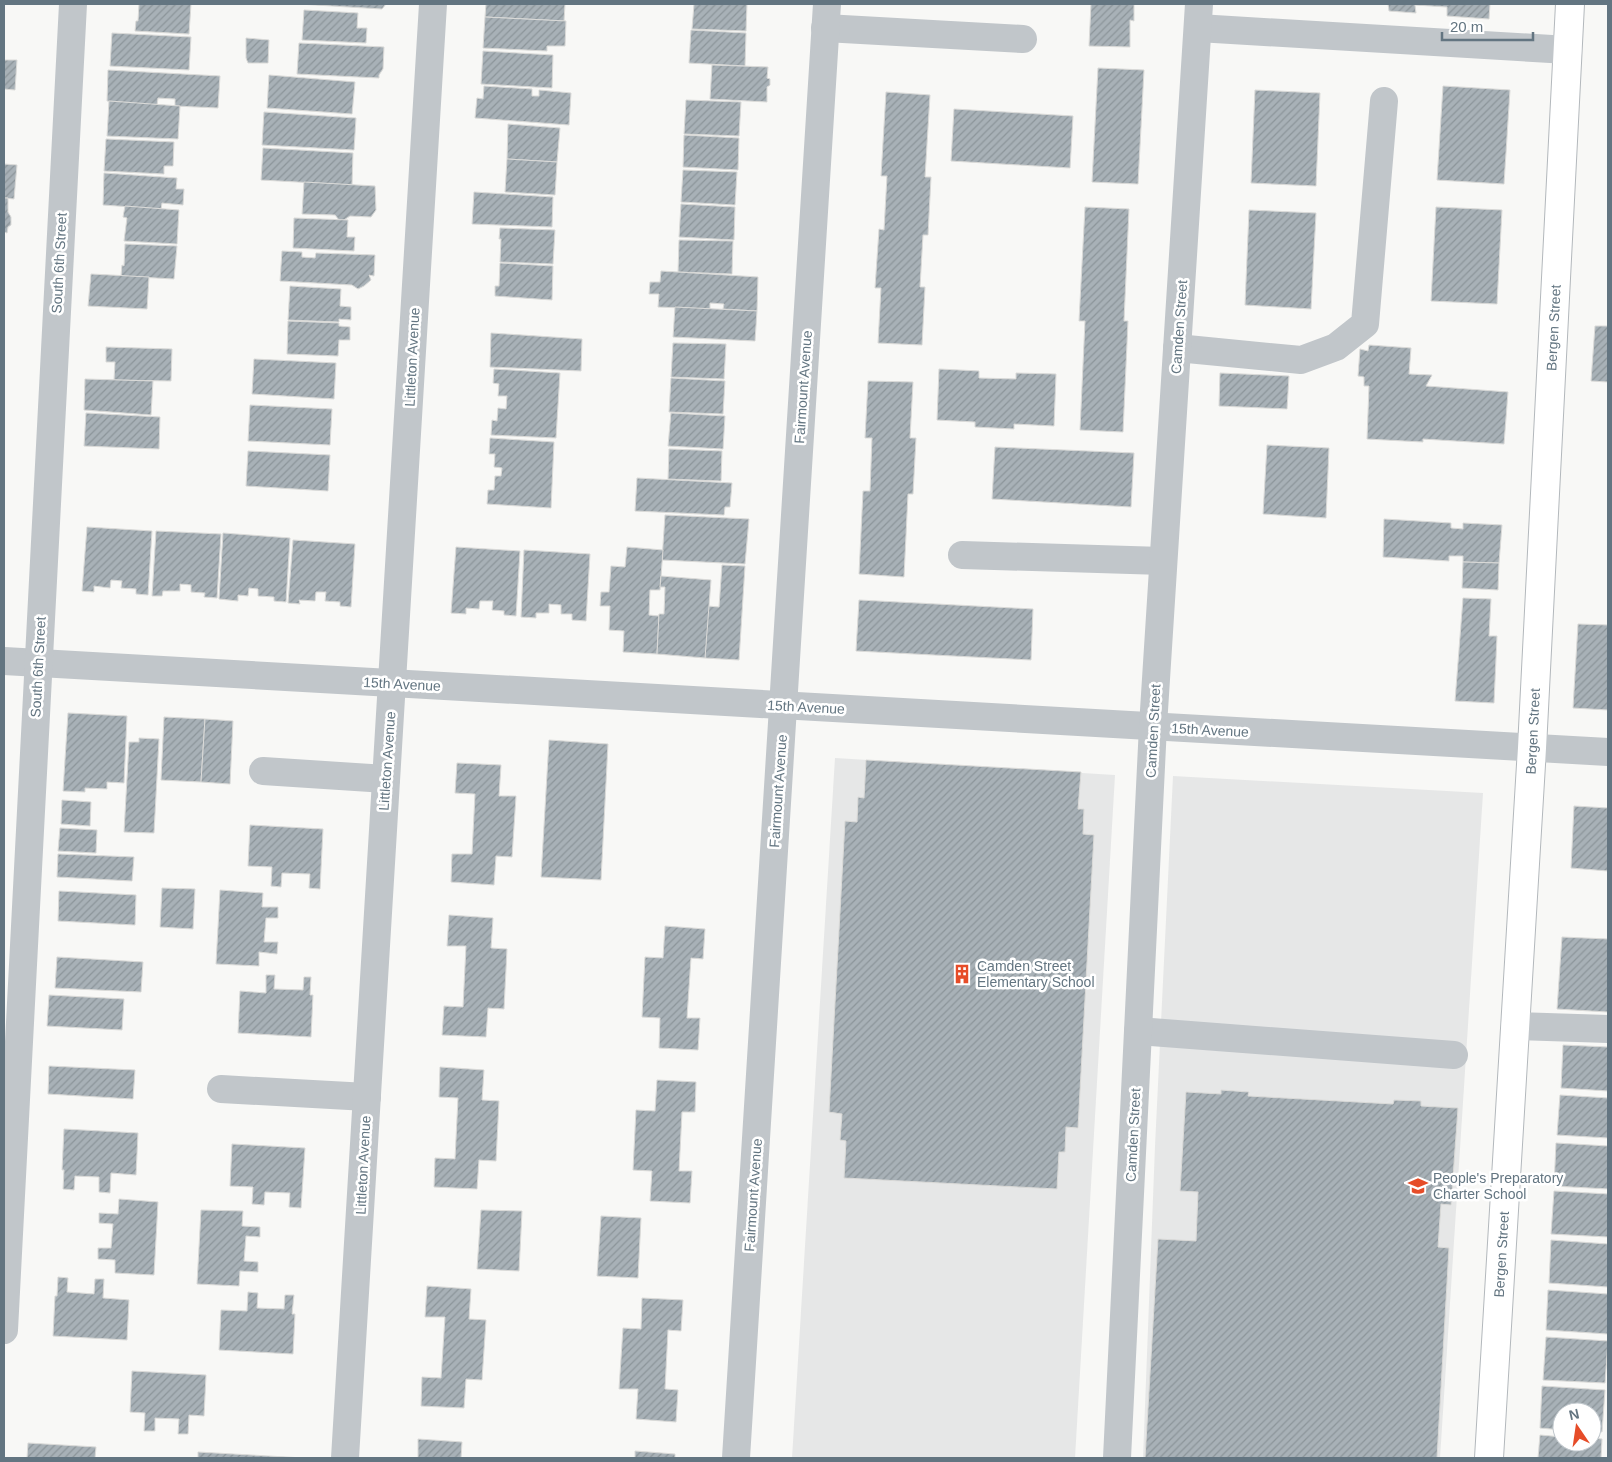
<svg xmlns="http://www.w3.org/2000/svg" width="1612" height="1462" viewBox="0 0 1612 1462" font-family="Arial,sans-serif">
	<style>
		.built { fill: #e6e7e7 }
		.building { fill: url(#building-hatch); stroke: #dadad8 }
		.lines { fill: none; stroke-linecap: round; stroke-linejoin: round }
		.major-casing { stroke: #b3b8bc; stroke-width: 30 }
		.minor { stroke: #c1c6ca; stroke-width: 28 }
		.major { stroke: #fff; stroke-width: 28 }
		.labels { text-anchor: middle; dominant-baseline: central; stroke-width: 5; stroke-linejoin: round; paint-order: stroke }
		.street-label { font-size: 14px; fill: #637581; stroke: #fff }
		.poi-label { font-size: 14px; fill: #637581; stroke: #fff; text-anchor: start }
	</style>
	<defs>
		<pattern id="building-hatch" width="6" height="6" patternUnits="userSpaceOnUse" patternTransform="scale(1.25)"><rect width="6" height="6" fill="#a8b1b7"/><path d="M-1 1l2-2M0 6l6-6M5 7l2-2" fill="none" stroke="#8c959a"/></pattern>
	</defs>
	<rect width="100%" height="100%" fill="#f8f8f6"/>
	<g class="built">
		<path d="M835 758 1115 775 1075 1458H792Z"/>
		<path d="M1173 776 1483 793 1440 1458H1143L1155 1146Z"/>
	</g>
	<g class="building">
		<path d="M139 4H191L189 34 135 31 136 21H138Z"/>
		<path d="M299 4H386L382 9Z"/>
		<path d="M486 4H565L564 21 485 17Z"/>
		<path d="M694 4H747L746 31 692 29Z"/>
		<path d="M1091 4H1134V21L1130 20V47L1089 46Z"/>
		<path d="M1388 4H1490L1489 19 1447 16V7L1415 5 1416 13 1389 11Z"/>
		<path d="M304 10 358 13 357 28H367L366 43 302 40Z"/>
		<path d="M485 17 566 21 565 46H547V51L483 48Z"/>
		<path d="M691 30 746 33 745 66 689 63Z"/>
		<path d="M112 33 191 37 189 70 110 66Z"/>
		<path d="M246 38 269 40 268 63H248L246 58Z"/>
		<path d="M299 43 384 47 383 69 379 75V78L297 74Z"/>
		<path d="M483 51 553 55 552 88 481 84Z"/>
		<path d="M4 60H17L15 90 4 89Z"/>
		<path d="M712 65 768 67 767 78 770 79V85L767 87V102L710 99Z"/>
		<path d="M1098 68 1144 70 1138 184 1092 182Z"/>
		<path d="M108 70 220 76 218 108 175 106V99L158 98 157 105 107 101Z"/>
		<path d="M269 75 355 82 352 114 267 108Z"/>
		<path d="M484 86 532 89V96H539V90L571 93 569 125 475 118 477 98 483 99Z"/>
		<path d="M1443 86 1510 90 1504 184 1437 180Z"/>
		<path d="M1255 90 1320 93 1316 186 1251 183Z"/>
		<path d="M886 92 930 95 925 177H931L928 235H923L920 287H925L922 345 878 343 881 288H875L879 229 884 230 887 176H881Z"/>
		<path d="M686 100 741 102 739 136 684 134Z"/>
		<path d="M109 101 180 106 178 139 107 136Z"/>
		<path d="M954 109 1073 116 1070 168 951 161Z"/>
		<path d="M264 112 356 118 354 150 262 145Z"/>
		<path d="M508 124 560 128 557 162 507 159Z"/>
		<path d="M684 135 739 138 738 170 683 167Z"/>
		<path d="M106 139 174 142 173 166H164V174L104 171Z"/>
		<path d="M263 148 353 153 352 185 261 180Z"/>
		<path d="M507 159 557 162 555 195 505 192Z"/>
		<path d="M4 164 17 165 14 199 4 198Z"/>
		<path d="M683 170 737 172 735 205 681 202Z"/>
		<path d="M104 173 177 178 176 189H184L183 205 162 203 161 209 103 205Z"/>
		<path d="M304 182 375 186 376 210 371 217 350 216 344 220H339L335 215 302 214Z"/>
		<path d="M474 192 553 197 552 227 472 224Z"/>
		<path d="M4 198H8V212L11 217V225L8 227 7 233 4 232Z"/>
		<path d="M681 204 735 207 734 240 679 237Z"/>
		<path d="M125 206 179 210 177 244 124 241 127 218 123 217Z"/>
		<path d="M1085 207 1129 209 1124 321H1128L1123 432 1080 430 1085 321H1079Z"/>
		<path d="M1436 207 1502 210 1497 304 1431 301Z"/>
		<path d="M1249 210 1316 213 1311 309 1245 305Z"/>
		<path d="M294 218 348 220 347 237H355L354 251 293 248Z"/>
		<path d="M500 228 555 230 553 264 500 262 501 239H499Z"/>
		<path d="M679 240 733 241 732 274 678 272Z"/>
		<path d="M125 244 177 246 174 279 121 276 122 265 124 266Z"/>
		<path d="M282 251 302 252V257L315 258 316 253 375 255 374 276 369 275 371 280 364 286 358 289 352 285 280 281Z"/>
		<path d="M500 263 553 266 552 300 495 296V286H499Z"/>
		<path d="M661 271 758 277 757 311 723 309 724 304 710 303V309L658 307 659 294H649L650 282H660Z"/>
		<path d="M91 274 149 277 147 309 88 306Z"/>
		<path d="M290 286 341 289 340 306 351 307V320L339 319V322L288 320Z"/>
		<path d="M675 307 757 311 755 341 673 337Z"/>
		<path d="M288 321 339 323V326L350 327V340H339L338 356 287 354Z"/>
		<path d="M1595 326H1608V382L1591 381Z"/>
		<path d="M491 333 582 339 581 371 490 367Z"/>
		<path d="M673 343 726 344 724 379 671 377Z"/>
		<path d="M1369 345 1411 348 1409 374 1432 375 1426 386 1508 392 1504 444 1423 439V442L1367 439 1369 386H1364V377L1358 376 1360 349 1368 351Z"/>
		<path d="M106 347 172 349 171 381 114 380 115 362H106Z"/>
		<path d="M254 359 336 363 334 399 252 394Z"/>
		<path d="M494 369 560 373 556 438 491 435 492 420 497 421 498 408 506 409 507 396H498L499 384 493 383Z"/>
		<path d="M939 369 979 371V378L1016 379V373L1056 374 1054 426 1014 424V429L975 427V422L937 420Z"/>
		<path d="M1220 373 1289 376 1287 409 1219 406Z"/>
		<path d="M671 378 725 381 723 414 669 412Z"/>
		<path d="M85 379 153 381 151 415 84 410Z"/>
		<path d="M868 381 913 382 910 438H916L913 494H908L904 577 859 574 863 491H870L872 438H865Z"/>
		<path d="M250 405 332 409 330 445 248 441Z"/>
		<path d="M86 413 160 417 159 449 84 446Z"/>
		<path d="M671 413 725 416 723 449 668 446Z"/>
		<path d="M490 438 554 442 551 508 487 504 488 490H494L495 476H501L502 468 494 467 495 454H489Z"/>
		<path d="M1267 445 1329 448 1326 518 1263 514Z"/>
		<path d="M995 447 1134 453 1131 507 992 499Z"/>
		<path d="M669 449 722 451 721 481 668 479Z"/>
		<path d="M248 451 330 455 328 491 246 486Z"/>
		<path d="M637 478 732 483 730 507H725L724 515 635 511Z"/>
		<path d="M665 515 749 519 745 564 662 560Z"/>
		<path d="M1384 519 1451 523V528L1463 529V523L1502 525 1499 563 1463 562V556H1449V561L1383 557Z"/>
		<path d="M87 527 152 531 148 595 136 594V589L121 588 122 581 111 580 110 588 94 586V592L82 591Z"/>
		<path d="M156 531 221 534 217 598 204 597 205 593 191 592V585L180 584V591H163L162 596H152Z"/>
		<path d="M223 533 290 538 286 602 274 601V597L258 596V589L249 588 248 596 238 595V601L219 599Z"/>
		<path d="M293 540 355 544 351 607 340 606V602L325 601 326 592H316L315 601 299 600 300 604 288 603Z"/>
		<path d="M456 547 520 551 516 616 504 615V611L492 610 493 601H480L479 609 466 608V614L451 613Z"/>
		<path d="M627 547 663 550 660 590H650L649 615 659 616 657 654 623 652 624 631 609 630 610 606H600L601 592H609L611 566 625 567Z"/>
		<path d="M524 550 590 554 586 621 572 620V614H561V605L549 604V613H536V618L521 617Z"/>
		<path d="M1463 562 1499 563 1498 590 1462 588Z"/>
		<path d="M722 565 745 566 739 660 705 658 708 606 719 607Z"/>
		<path d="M661 576 711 580 705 658 657 654 659 614H664L665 587H660Z"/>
		<path d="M1463 598 1491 599 1489 636H1497L1494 703 1455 701Z"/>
		<path d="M859 600 1033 609 1031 660 856 651Z"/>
		<path d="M1578 624 1608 625V710L1573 708Z"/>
		<path d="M68 713 127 716 124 783 107 782V789L85 788V792L63 791Z"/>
		<path d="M164 717 205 719 201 782 161 780Z"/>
		<path d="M205 719 233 721 230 784 201 782Z"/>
		<path d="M139 738 159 739 154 833 124 832 129 742H139Z"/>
		<path d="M549 740 608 744 601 880 541 877Z"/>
		<path d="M866 760 1081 772 1078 809H1084L1083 834 1094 835 1078 1128 1066 1127 1065 1152H1059L1057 1189 844 1178 846 1141 840 1140 842 1114 829 1112 845 821 857 822 858 797 864 798Z"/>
		<path d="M457 763 501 765 499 796H516L512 857 496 856 494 885 451 882 452 854H472L475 794 455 793Z"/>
		<path d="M62 800 91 802 90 826 61 824Z"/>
		<path d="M1574 806 1608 808V871L1571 868Z"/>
		<path d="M250 825 323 829 320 889 309 888 310 874 282 873 281 887 271 886 272 867 248 866Z"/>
		<path d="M60 828 97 830 96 853 58 851Z"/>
		<path d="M58 854 134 857 132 881 57 877Z"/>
		<path d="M162 888 195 889 193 929 160 927Z"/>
		<path d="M220 890 263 893 262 907H278V918H266L264 942H278L277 954 259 952V966L216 964Z"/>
		<path d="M59 891 136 895 135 925 58 921Z"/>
		<path d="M449 915 493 918 491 948 507 949 504 1009 488 1008 486 1037 442 1035 444 1006 463 1007 466 946H447Z"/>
		<path d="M665 926 705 929 703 959 691 958 687 1018H700L698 1050 659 1048 660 1018 642 1017 645 957 663 958Z"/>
		<path d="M1562 937 1608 939V1012L1557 1009Z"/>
		<path d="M57 957 143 962 141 992 55 988Z"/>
		<path d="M266 975H275L274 989 303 990 304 977H311L310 995H313L311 1037 238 1033 240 991 266 993Z"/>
		<path d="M49 995 124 999 122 1030 47 1026Z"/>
		<path d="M1563 1045 1608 1047V1091L1561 1088Z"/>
		<path d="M49 1066 135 1070 133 1099 48 1094Z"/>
		<path d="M440 1067 484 1070 482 1100 499 1101 496 1161 479 1160 477 1189 434 1187 435 1158 455 1159 458 1098 439 1097Z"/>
		<path d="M657 1080 696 1082 695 1112H682L679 1171H692L690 1203 650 1201 652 1171 633 1170 636 1110 655 1111Z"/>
		<path d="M1221 1090 1249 1092 1248 1096 1393 1104 1394 1100 1421 1101V1106L1458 1108 1451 1205 1441 1204 1438 1247 1449 1248 1437 1458H1145L1158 1239 1196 1241 1198 1192 1180 1191 1186 1092 1221 1094Z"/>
		<path d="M1560 1095 1608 1098V1138L1557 1135Z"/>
		<path d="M64 1129 138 1133 136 1175 111 1173 110 1193 99 1192V1177L75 1176 74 1190 63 1189 64 1170H62Z"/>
		<path d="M1556 1143 1608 1146V1189L1554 1186Z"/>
		<path d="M232 1144 305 1148 301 1208 289 1207 290 1193 265 1192 264 1205 252 1204 253 1187 230 1186Z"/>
		<path d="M1554 1191 1608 1194V1237L1551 1234Z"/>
		<path d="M119 1199 158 1202 154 1275 115 1273V1260L98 1259V1248H111L113 1224 99 1223V1213L118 1214Z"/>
		<path d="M201 1210 243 1211 242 1226 260 1227V1237L246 1236 244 1261 258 1262V1272L240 1271 239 1286 197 1284Z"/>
		<path d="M481 1210 522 1211 519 1271 477 1269Z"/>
		<path d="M601 1216 641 1218 638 1278 597 1276Z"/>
		<path d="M1551 1240 1608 1244V1287L1549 1283Z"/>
		<path d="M58 1277 68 1278 67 1292 94 1294 95 1279H104L103 1298 129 1300 127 1340 53 1336 55 1296H57Z"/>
		<path d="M427 1286 471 1289 469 1319 486 1320 482 1380 466 1379 464 1408 421 1406 422 1377 441 1378 445 1317H425Z"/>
		<path d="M1548 1290 1608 1294V1334L1546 1330Z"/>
		<path d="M248 1292 258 1293 257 1308 284 1309 285 1295H294L292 1314H295L293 1354 219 1350 221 1310 247 1311Z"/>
		<path d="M642 1298 683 1300 681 1331 668 1330 665 1389 678 1390 676 1422 636 1419 638 1389H619L623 1328 641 1329Z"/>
		<path d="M1546 1337 1608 1341 1605 1383 1543 1380Z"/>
		<path d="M132 1371 206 1375 204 1416 189 1415 188 1434H178L179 1419 155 1418V1431H144L145 1413 130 1412Z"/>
		<path d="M1542 1386 1605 1390 1602 1432 1592 1431V1412H1562V1430L1540 1428Z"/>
		<path d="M1540 1435 1562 1437V1442H1592V1438L1602 1439 1601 1458H1538Z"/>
		<path d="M418 1439 462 1442 461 1458H418Z"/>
		<path d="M28 1443 96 1447 95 1458H27Z"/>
		<path d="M635 1451 675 1454V1458H635Z"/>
		<path d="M198 1452 304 1458H198Z"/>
	</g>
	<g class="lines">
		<defs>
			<g id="major">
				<path id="s1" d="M1489 1458 1532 748 1570 4"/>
			</g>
		</defs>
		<use href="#major" class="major-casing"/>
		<g class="minor">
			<path d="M825 28 1023 39"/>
			<path d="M1198 28 1568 50"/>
			<path d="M1177 348 1301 360 1336 347 1365 324 1384 101"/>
			<path d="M962 555 1163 561"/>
			<path d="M4 661 1608 752"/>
			<path d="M263 771 386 779"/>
			<path d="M1515 1026 1608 1029"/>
			<path d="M1138 1031 1454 1055"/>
			<path d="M221 1089 367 1097"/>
			<path d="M4 1330 73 4"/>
			<path d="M345 1458 433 4"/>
			<path d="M736 1458 827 4"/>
			<path d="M1117 1458 1153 726 1199 4"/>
		</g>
		<use href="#major" class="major"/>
	</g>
	<defs>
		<symbol id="building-bare" viewBox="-9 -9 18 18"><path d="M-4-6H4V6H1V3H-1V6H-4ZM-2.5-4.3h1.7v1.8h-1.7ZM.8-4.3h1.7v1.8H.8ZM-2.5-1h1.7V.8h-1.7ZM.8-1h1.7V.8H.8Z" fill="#e64c28" stroke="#fff" stroke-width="2.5" paint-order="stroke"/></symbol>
		<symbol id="school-bare" viewBox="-9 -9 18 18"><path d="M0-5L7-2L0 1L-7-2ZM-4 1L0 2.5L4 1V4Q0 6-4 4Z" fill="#e64c28" stroke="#fff" stroke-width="2.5" paint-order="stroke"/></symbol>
	</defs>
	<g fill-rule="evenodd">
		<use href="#building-bare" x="948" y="960" width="28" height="28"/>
		<use href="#school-bare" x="1404" y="1172" width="28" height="28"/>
	</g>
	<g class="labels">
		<g class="street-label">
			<text transform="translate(59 263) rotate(-87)">South 6th Street</text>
			<text transform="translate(1179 327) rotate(-86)">Camden Street</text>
			<text stroke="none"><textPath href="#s1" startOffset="1132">Bergen Street</textPath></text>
			<text transform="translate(412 357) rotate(-87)">Littleton Avenue</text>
			<text transform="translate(803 387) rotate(-86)">Fairmount Avenue</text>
			<text transform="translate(38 667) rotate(-87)">South 6th Street</text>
			<text transform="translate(402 684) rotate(3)">15th Avenue</text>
			<text transform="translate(806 707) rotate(3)">15th Avenue</text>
			<text transform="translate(1210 730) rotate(3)">15th Avenue</text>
			<text transform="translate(1153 731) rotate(-87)">Camden Street</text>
			<text stroke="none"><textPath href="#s1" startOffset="728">Bergen Street</textPath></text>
			<text transform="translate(387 761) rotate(-86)">Littleton Avenue</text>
			<text transform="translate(778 791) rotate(-86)">Fairmount Avenue</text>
			<text transform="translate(1133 1135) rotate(-87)">Camden Street</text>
			<text transform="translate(363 1165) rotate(-87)">Littleton Avenue</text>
			<text transform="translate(753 1195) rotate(-86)">Fairmount Avenue</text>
			<text stroke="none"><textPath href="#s1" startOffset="204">Bergen Street</textPath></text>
		</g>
		<g class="poi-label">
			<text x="977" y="966">Camden Street<tspan x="977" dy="16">Elementary School</tspan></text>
			<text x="1433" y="1178">People's Preparatory<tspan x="1433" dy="16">Charter School</tspan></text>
		</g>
	</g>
	<rect width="1612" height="1462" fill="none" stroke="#637581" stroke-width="10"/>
	<g transform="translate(1577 1427) rotate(347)"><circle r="24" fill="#ffffff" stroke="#c1c8cd"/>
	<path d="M0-4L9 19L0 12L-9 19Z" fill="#e64c28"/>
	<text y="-8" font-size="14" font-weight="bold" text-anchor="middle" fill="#637581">N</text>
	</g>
	<path d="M1442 32v8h91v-8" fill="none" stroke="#637581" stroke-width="2.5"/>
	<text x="1450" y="32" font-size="15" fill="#637581" stroke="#ffffff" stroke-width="4" paint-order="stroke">20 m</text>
</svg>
